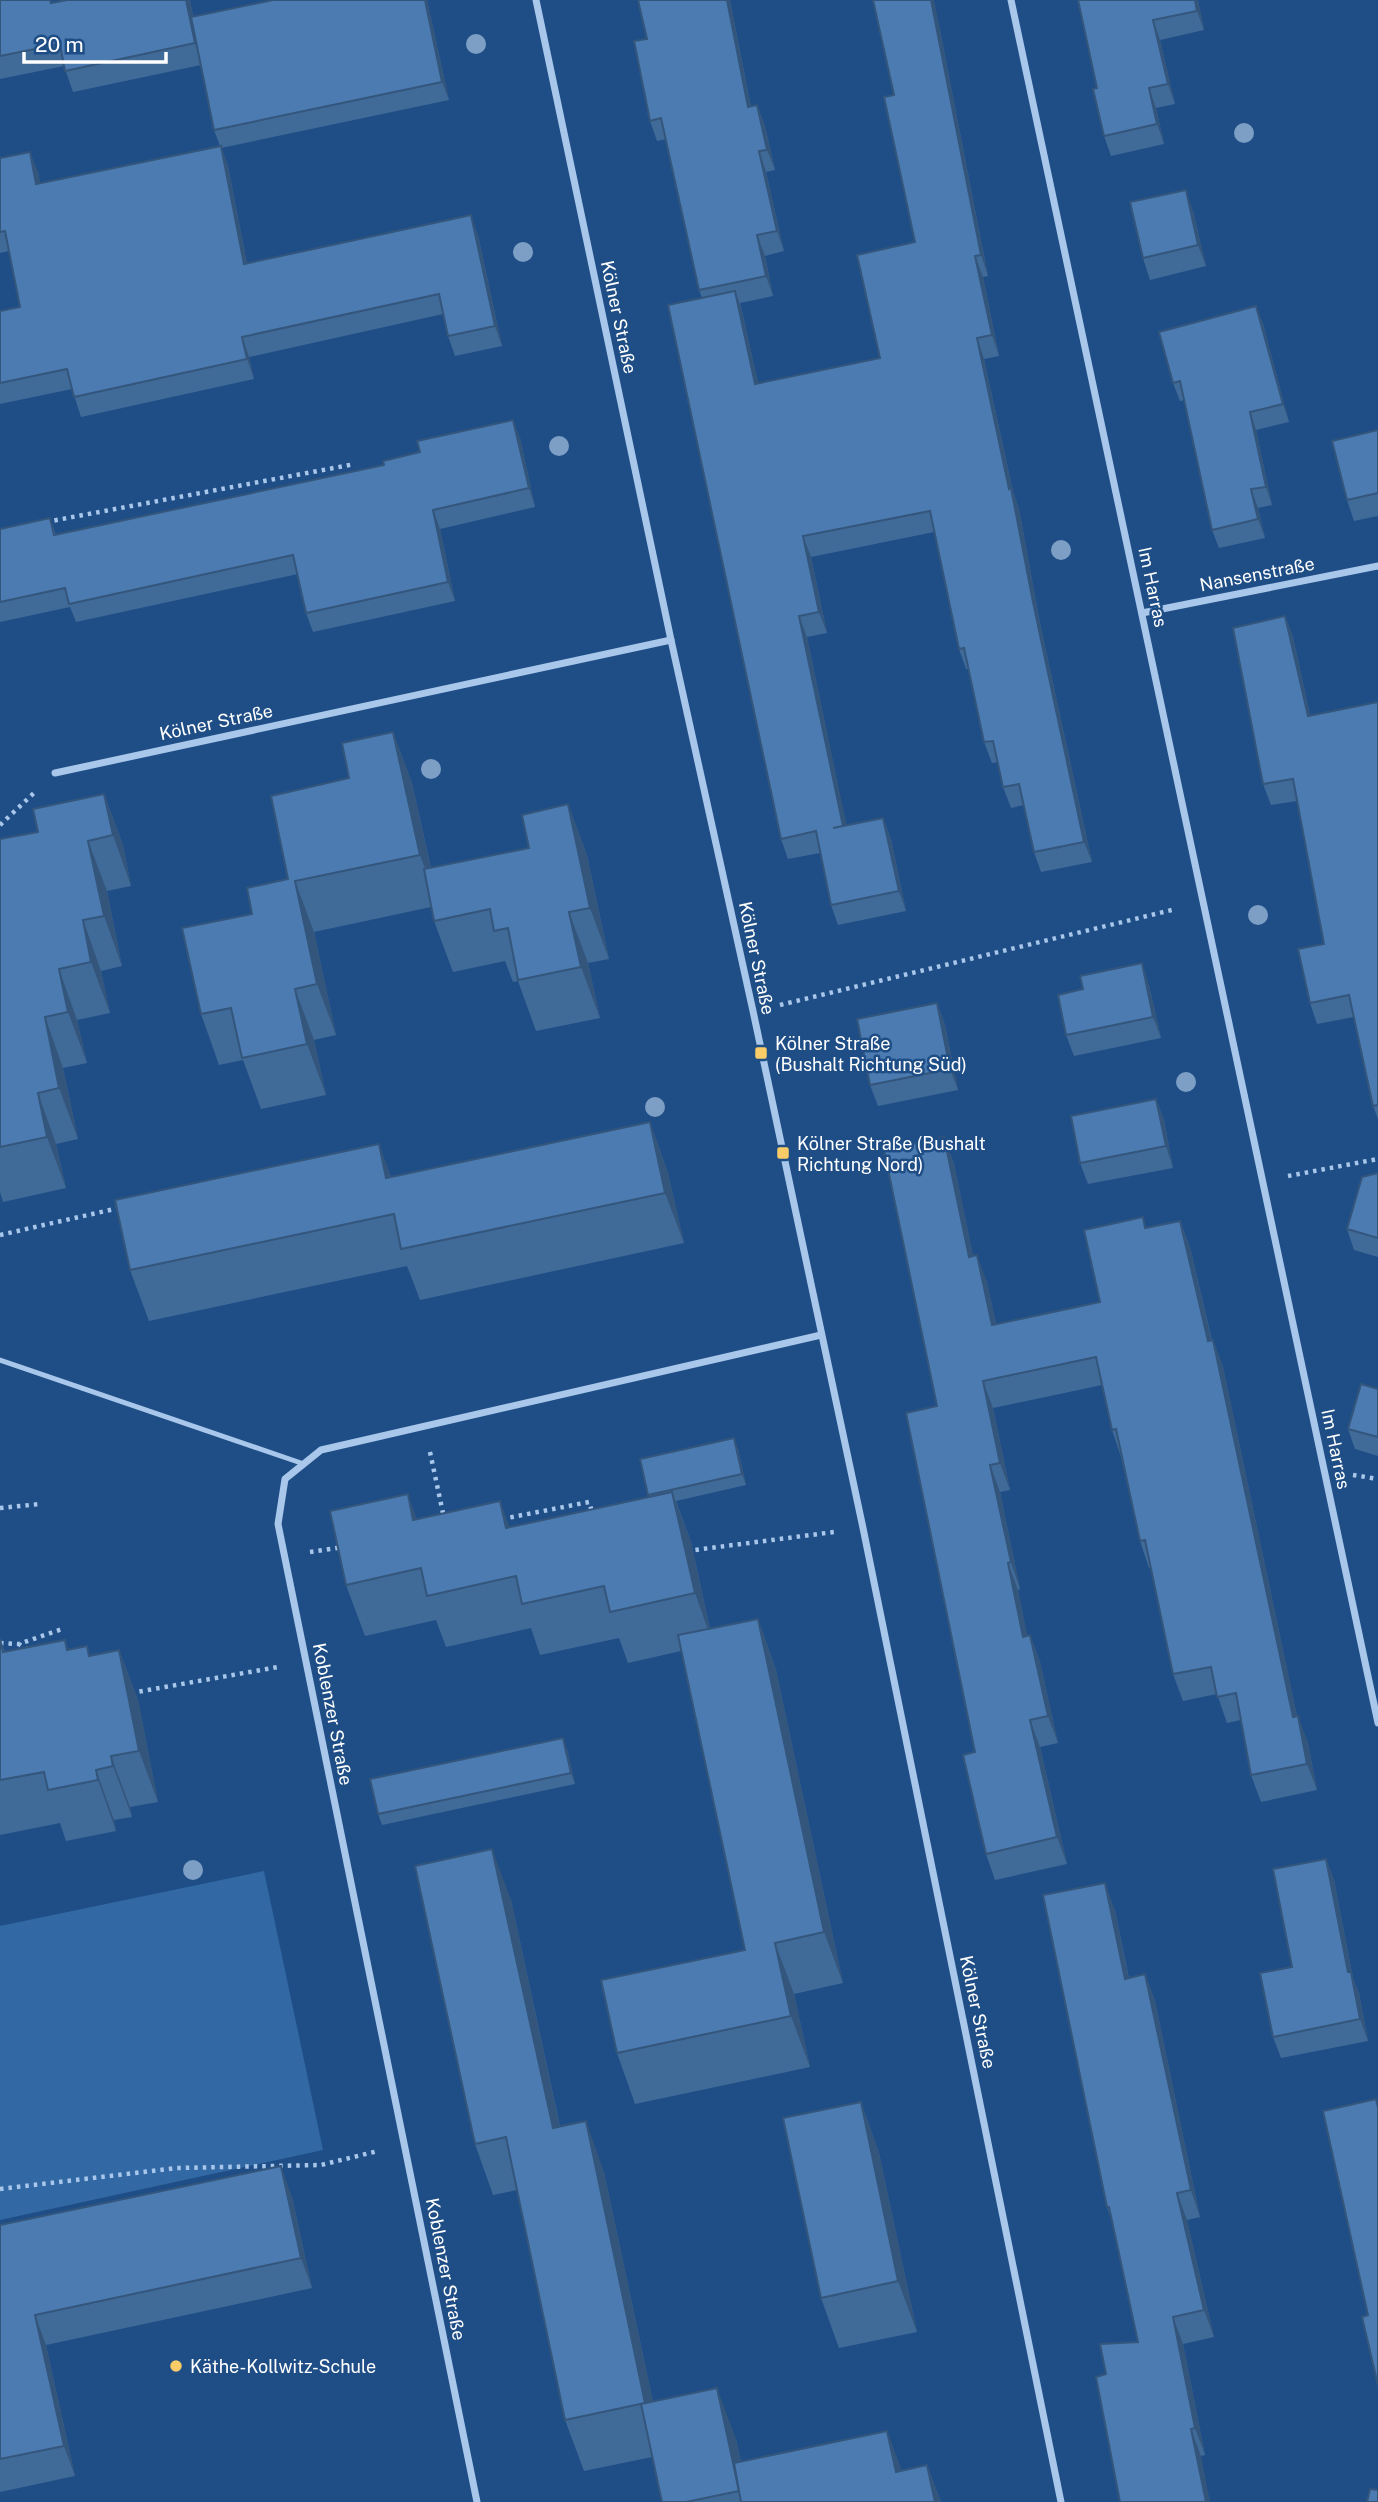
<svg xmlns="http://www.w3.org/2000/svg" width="1378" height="2502" viewBox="0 0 1378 2502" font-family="'Public Sans',sans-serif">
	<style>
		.green { fill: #3268a4 }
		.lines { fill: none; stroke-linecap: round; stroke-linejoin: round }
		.path { stroke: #a8c7ea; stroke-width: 4.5; stroke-dasharray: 3.5 5; stroke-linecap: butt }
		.service { stroke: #a8c7ea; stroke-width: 5 }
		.minor { stroke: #a8c7ea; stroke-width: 7 }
		.tree { fill: #7e9fc5 }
		.wall { fill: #406a98 }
		.shaded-wall { fill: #34567c }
		.building { fill: #4b7bb1; stroke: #34567c; stroke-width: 2 }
		.poi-dot { fill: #f9cc67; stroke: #1f4e86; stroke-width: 2.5 }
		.labels { text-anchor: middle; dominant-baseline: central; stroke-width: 5; stroke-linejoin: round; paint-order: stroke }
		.street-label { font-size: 18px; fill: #fff; stroke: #1f4e86 }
		.poi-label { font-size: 18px; fill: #fff; stroke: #1f4e86; text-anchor: start }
	</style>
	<rect width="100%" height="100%" fill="#1f4e86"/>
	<path class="green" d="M264 1871 323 2150 0 2220V1926Z"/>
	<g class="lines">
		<g class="path">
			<path d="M46 522 355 464"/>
			<path d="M0 825 35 792"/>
			<path d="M780 1005 1176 909"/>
			<path d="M1288 1176 1378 1159"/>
			<path d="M0 1235 123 1207"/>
			<path d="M430 1452 444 1518"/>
			<path d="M1353 1475 1378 1479"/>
			<path d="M0 1508 40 1504"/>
			<path d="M502 1519 589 1502 593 1515"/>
			<path d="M687 1551 834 1532"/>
			<path d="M310 1552 343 1547"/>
			<path d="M0 1643 19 1644"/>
			<path d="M28 1650 19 1644 62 1629"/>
			<path d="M131 1693 278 1667"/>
			<path d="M0 2189 177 2168 321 2165 378 2151"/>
		</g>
		<path class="service" d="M0 1360 304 1464"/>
		<g class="minor">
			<path d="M536 0 671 640 753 1011 863 1528 1061 2502"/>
			<path d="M1011 0 1378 1723"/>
			<path d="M1142 613 1378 566"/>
			<path d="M55 773 671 640"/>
			<path d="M477 2502 278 1524 285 1479 321 1450 821 1335"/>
		</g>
	</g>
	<g class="tree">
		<circle cx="476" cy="44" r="10"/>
		<circle cx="1244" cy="133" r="10"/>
		<circle cx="523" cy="252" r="10"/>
		<circle cx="559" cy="446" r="10"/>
		<circle cx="1061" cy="550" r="10"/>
		<circle cx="431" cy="769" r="10"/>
		<circle cx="1258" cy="915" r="10"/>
		<circle cx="1186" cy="1082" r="10"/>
		<circle cx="655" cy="1107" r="10"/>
		<circle cx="193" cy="1870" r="10"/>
	</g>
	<g class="wall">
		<path d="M0 0 54 3 67 0H190L193 16 273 0H427L449 100 221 148 228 166 247 263 478 235 502 346 455 356 448 336 443 314 249 357 254 379 81 417 72 389 0 404V311L20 307 9 251 0 253V158L38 172 40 183 220 146 214 130 201 65 73 92 64 66 0 79Z"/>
		<path d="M730 0 751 107 757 105 765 126 775 170 766 172 784 251 765 256 773 296 740 303 742 311 758 383 880 358 915 242 894 95 939 25 988 276 983 277 999 356 984 359 1013 491 1019 509 1040 623 1092 862 1041 872 1034 852 1024 805 1011 808 1003 787 998 762 992 763 984 742 968 669H966L959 649 934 532 811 557 827 633 807 637 846 825 883 818 891 839 906 911 838 925 831 905 820 853 788 859 781 839 702 298 699 290 666 139 657 141 650 121 647 39Z"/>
		<path d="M1078 0H1198L1204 30 1160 40 1175 104 1156 108 1164 144 1111 156 1104 136 1097 88Z"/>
		<path d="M1193 211 1206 266 1150 280 1143 258Z"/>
		<path d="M1256 306 1263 324 1289 422 1256 430 1272 505 1258 508 1265 538 1219 548 1212 530 1184 400 1180 401 1173 383Z"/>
		<path d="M1378 430V516L1354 521 1347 500Z"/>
		<path d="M520 438 535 507 440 529 455 601 313 632 306 613 298 574 76 622 70 607 0 622V529L50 518 56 535Z"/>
		<path d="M1285 616 1293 637 1310 715 1378 702V1119L1373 1106 1354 1017 1317 1024 1310 1003 1324 944 1297 801 1271 805 1263 784Z"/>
		<path d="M393 732 412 783 431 868 529 848 568 804 587 855 609 959 588 963 600 1018 536 1031 518 981 513 982 505 961 453 972 434 921 431 907 314 932 336 1035 314 1040 326 1095 261 1109 243 1060 219 1065 201 1014 252 914 288 879 349 778Z"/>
		<path d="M104 794 123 845 131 886 107 891 122 966 101 971 110 1013 77 1020 87 1063 63 1068 78 1139 56 1144 66 1188 3 1202 0 1192V839L38 832Z"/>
		<path d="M1149 985 1161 1038 1074 1056 1066 1035Z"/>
		<path d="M937 1003 945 1025 958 1090 878 1106 870 1085Z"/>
		<path d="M1156 1099 1164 1120 1173 1168 1088 1184 1080 1163Z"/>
		<path d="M650 1122 668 1173 684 1243 420 1300 407 1266 149 1321 130 1270 391 1177Z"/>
		<path d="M944 1137 954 1164 973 1256 987 1282 996 1324 1100 1302 1147 1228 1180 1221 1190 1247 1212 1340H1213L1223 1367 1297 1716 1308 1743 1317 1790 1261 1802 1251 1775 1241 1720 1227 1723 1217 1694 1183 1701 1173 1674 1151 1568H1149L1140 1541 1121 1457 1112 1430 1102 1385 993 1408 1010 1490 1000 1492 1020 1589 1018 1590 1027 1636 1030 1635 1040 1662 1058 1743 1040 1747 1067 1864 995 1880 986 1854 937 1406Z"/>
		<path d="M1378 1173V1257L1354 1250 1347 1229Z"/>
		<path d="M1378 1389V1456L1355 1449 1348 1429Z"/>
		<path d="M738 1449 746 1485 676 1501 691 1542 710 1629 758 1619 776 1670 843 1983 794 1994 810 2067 635 2104 617 2053 745 1950 681 1651 628 1663 619 1638 540 1655 531 1628 446 1647 436 1620 365 1636 346 1585 417 1519 509 1527 648 1497 640 1459Z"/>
		<path d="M0 1638 5 1652 69 1650 90 1656 119 1650 138 1700 158 1802 130 1807 132 1817 114 1820 116 1831 66 1841 60 1823 0 1835Z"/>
		<path d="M567 1749 575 1784 382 1825 378 1814Z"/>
		<path d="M1326 1859 1334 1880 1353 1978 1359 1993 1368 2041 1281 2058 1273 2037 1292 1967Z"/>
		<path d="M511 1900 560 2126 604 2172 653 2402 736 2439 741 2462 887 2431 901 2470 927 2465 941 2502H662L652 2457 584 2471 565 2420 517 2190 493 2195 475 2144Z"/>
		<path d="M1115 1910 1129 1978 1145 1974 1155 2001 1200 2217 1187 2220 1214 2337 1183 2344 1205 2455 1201 2456 1106 2374 1138 2342 1111 2219 1107 2207Z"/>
		<path d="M861 2102 879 2153 917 2332 839 2348 821 2298Z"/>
		<path d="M292 2197 312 2288 46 2345 75 2476 0 2492V2225Z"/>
	</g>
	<g class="shaded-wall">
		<path d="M186 0H190L203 64 195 43Z"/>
		<path d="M425 0H427L449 100 442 82Z"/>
		<path d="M727 0H730L755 128 748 107Z"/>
		<path d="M931 0H934L939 25 988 276 981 255Z"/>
		<path d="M1195 0H1198L1204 30 1197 11Z"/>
		<path d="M1153 20 1160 40 1175 104 1168 84Z"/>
		<path d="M1149 88 1156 108 1164 144 1157 124Z"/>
		<path d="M757 105 765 126 775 170 767 150Z"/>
		<path d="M221 146 228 166 251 284 244 264Z"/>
		<path d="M759 151 766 172 784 251 777 231Z"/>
		<path d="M30 152 38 172 44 203 36 184Z"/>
		<path d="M1186 190 1193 211 1206 266 1198 245Z"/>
		<path d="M471 215 478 235 502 346 495 326Z"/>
		<path d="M757 235 765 256 773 296 766 276Z"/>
		<path d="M975 256 983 277 999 356 992 335Z"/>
		<path d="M735 291 742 311 763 404 755 384Z"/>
		<path d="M1256 306 1263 324 1289 422 1283 404Z"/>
		<path d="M242 337 249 357 254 379 247 359Z"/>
		<path d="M977 338 984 359 1013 491 1019 509 1040 623 1092 862 1084 842Z"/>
		<path d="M1250 412 1256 430 1272 505 1266 487Z"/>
		<path d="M513 420 520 438 535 507 529 488Z"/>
		<path d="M1251 489 1258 508 1265 538 1258 519Z"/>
		<path d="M433 510 440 529 455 601 448 582Z"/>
		<path d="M803 536 811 557 827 633 819 612Z"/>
		<path d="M799 616 807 637 851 846 843 826Z"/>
		<path d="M1285 616 1293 637 1315 737 1308 716Z"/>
		<path d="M393 732 412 783 439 906 420 855Z"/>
		<path d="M104 794 123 845 131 886 113 835Z"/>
		<path d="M568 804 587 855 609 959 590 908Z"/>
		<path d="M883 818 891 839 906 911 899 891Z"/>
		<path d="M88 841 107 891 122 966 104 916Z"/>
		<path d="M295 881 314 932 336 1035 317 984Z"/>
		<path d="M569 912 588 963 600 1018 581 967Z"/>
		<path d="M83 920 101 971 110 1013 91 962Z"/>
		<path d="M1142 963 1149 985 1161 1038 1153 1017Z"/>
		<path d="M59 969 77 1020 87 1063 68 1012Z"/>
		<path d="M295 989 314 1040 326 1095 307 1044Z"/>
		<path d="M937 1003 945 1025 958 1090 950 1069Z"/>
		<path d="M45 1017 63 1068 78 1139 59 1088Z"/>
		<path d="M38 1093 56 1144 66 1188 47 1137Z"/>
		<path d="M1156 1099 1164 1120 1173 1168 1166 1146Z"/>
		<path d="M650 1122 668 1173 684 1243 665 1193Z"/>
		<path d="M944 1137 954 1164 979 1284 969 1257Z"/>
		<path d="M379 1144 398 1195 386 1178Z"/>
		<path d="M1180 1221 1190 1247 1218 1368 1208 1341Z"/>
		<path d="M977 1255 987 1282 1002 1352 992 1325Z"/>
		<path d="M1213 1340 1223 1367 1303 1744 1293 1717Z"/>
		<path d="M983 1381 993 1408 1010 1490 1000 1463Z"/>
		<path d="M734 1438 738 1449 746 1485 742 1474Z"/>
		<path d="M990 1465 1000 1492 1020 1589 1011 1562Z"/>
		<path d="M672 1492 691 1542 713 1644 695 1593Z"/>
		<path d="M408 1494 426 1545 413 1520Z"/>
		<path d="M500 1501 519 1552 506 1528Z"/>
		<path d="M1008 1563 1018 1590 1033 1663 1023 1637Z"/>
		<path d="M758 1619 776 1670 843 1983 824 1932Z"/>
		<path d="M1030 1635 1040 1662 1058 1743 1048 1716Z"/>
		<path d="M119 1650 138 1700 158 1802 139 1751Z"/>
		<path d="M1298 1716 1308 1743 1317 1790 1307 1764Z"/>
		<path d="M1030 1720 1040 1747 1067 1864 1057 1837Z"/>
		<path d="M563 1738 567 1749 575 1784 571 1773Z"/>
		<path d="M111 1756 130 1807 132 1817 113 1766Z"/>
		<path d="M96 1770 114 1820 116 1831 98 1780Z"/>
		<path d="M492 1849 511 1900 571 2179 553 2128Z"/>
		<path d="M1326 1859 1334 1880 1353 1978 1359 1993 1368 2041 1360 2019 1348 1972Z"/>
		<path d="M1105 1883 1115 1910 1134 2006 1125 1979Z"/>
		<path d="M775 1943 794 1994 810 2067 791 2016Z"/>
		<path d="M1145 1974 1155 2001 1200 2217 1191 2190Z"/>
		<path d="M861 2102 879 2153 917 2332 898 2281Z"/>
		<path d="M586 2121 604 2172 664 2454 645 2403Z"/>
		<path d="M281 2166 292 2197 312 2288 301 2258Z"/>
		<path d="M1177 2193 1187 2220 1214 2337 1204 2310Z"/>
		<path d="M35 2315 46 2345 75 2476 64 2446Z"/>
		<path d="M1173 2317 1183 2344 1205 2455 1195 2428Z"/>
		<path d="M717 2388 736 2439 749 2502 739 2491Z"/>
		<path d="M1191 2429 1201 2456 1210 2502H1206Z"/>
		<path d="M887 2431 906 2482 896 2472Z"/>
		<path d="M927 2465 941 2502H935Z"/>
	</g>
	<g class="building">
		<path d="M0 0H50L51 3 67 0H186L195 43 65 71 60 44 0 56Z"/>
		<path d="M273 0H425L442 82 214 130 191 17Z"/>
		<path d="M638 0H727L748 107 757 105 767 150 759 151 777 231 757 235 766 276 699 290 661 118 650 121 634 41 647 39Z"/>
		<path d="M873 0H931L981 255 975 256 992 335 977 338 1009 489 1011 488 1033 602 1084 842 1034 852 1019 784 1003 787 993 741 984 742 964 648 959 649 930 511 803 536 819 612 799 616 843 826 833 828 883 818 899 891 831 905 816 831 781 839 668 305 735 291 755 384 880 358 857 255 915 242 884 97 894 95Z"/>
		<path d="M1078 0H1195L1197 11 1153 20 1168 84 1149 88 1157 124 1104 136 1093 89 1097 88Z"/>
		<path d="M221 146 244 264 471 215 495 326 448 336 439 294 242 337 247 359 74 397 67 369 0 383V311L20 307 5 231 0 232V158L30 152 36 184Z"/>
		<path d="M1186 190 1198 245 1143 258 1130 202Z"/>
		<path d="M1256 306 1283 404 1250 412 1266 487 1251 489 1258 519 1212 530 1180 381 1173 383 1159 332Z"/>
		<path d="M513 420 529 488 433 510 448 582 306 613 293 555 69 604 65 588 0 602V529L50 518 54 535 384 465 383 461 420 452 417 441Z"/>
		<path d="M1378 430V493L1347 500 1332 441Z"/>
		<path d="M1285 616 1308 716 1378 702V1105L1373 1106 1349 995 1310 1003 1298 949 1324 944 1293 779 1263 784 1233 628Z"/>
		<path d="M393 732 420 855 295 881 317 984 295 989 307 1044 242 1058 231 1008 201 1014 182 928 252 914 247 888 288 879 271 796 349 778 342 743Z"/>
		<path d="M104 794 113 835 88 841 104 916 83 920 91 962 59 969 68 1012 45 1017 59 1088 38 1093 47 1137 0 1147V839L38 832 33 809Z"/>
		<path d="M568 804 590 908 569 912 581 967 518 980 508 928 494 931 490 909 434 921 424 869 529 848 522 815Z"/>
		<path d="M1142 963 1153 1017 1066 1035 1058 995 1083 989 1080 976Z"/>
		<path d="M937 1003 950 1069 870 1085 857 1019Z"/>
		<path d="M1156 1099 1166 1146 1080 1163 1071 1116Z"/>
		<path d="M650 1122 665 1193 401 1249 394 1214 130 1270 115 1200 379 1144 386 1178Z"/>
		<path d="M944 1137 969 1257 977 1255 992 1325 1100 1302 1084 1230 1143 1217 1145 1228 1180 1221 1208 1341 1213 1340 1293 1717 1298 1716 1307 1764 1251 1775 1236 1693 1217 1697 1211 1667 1173 1674 1145 1540 1140 1541 1116 1429 1112 1430 1096 1357 983 1381 1000 1463 990 1465 1011 1562 1008 1563 1023 1637 1030 1635 1048 1716 1030 1720 1057 1837 986 1854 963 1755 975 1752 906 1413 937 1406 884 1150Z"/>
		<path d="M1378 1173V1238L1347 1229 1362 1177Z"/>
		<path d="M1361 1384 1378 1389V1437L1348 1429Z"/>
		<path d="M734 1438 742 1474 648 1495 640 1459Z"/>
		<path d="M672 1492 695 1593 610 1612 604 1586 522 1604 516 1576 427 1596 421 1568 346 1585 330 1511 408 1494 413 1520 500 1501 506 1528Z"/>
		<path d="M758 1619 824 1932 775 1943 791 2016 617 2053 601 1980 745 1950 678 1635Z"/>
		<path d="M0 1639 3 1652 65 1640 67 1650 87 1646 89 1656 119 1650 139 1751 111 1756 113 1766 96 1770 98 1780 48 1790 44 1772 0 1780Z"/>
		<path d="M563 1738 571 1773 378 1814 370 1779Z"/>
		<path d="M492 1849 553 2128 586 2121 645 2403 565 2420 506 2137 475 2144 415 1866Z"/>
		<path d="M1326 1859 1348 1972H1351L1360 2019 1273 2037 1260 1973 1292 1967 1273 1869Z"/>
		<path d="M1105 1883 1125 1979 1145 1974 1191 2190 1177 2193 1204 2310 1173 2317 1195 2428 1191 2429 1206 2502H1120L1096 2377 1106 2374 1100 2344 1138 2342 1109 2207H1107L1043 1895Z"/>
		<path d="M1376 2099 1378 2108V2385L1362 2317 1368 2315 1323 2111Z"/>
		<path d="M861 2102 898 2281 821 2298 783 2118Z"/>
		<path d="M281 2166 301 2258 35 2315 64 2446 0 2459V2225Z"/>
		<path d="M717 2388 739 2491 686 2502H662L641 2404Z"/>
		<path d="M887 2431 896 2472 927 2465 935 2502H741L734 2463Z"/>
		<path d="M1370 2489 1378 2490V2502H1367Z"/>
	</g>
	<g class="poi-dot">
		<rect x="754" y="1046" width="14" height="14" rx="3.5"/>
		<rect x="776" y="1146" width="14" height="14" rx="3.5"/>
		<circle cx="176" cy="2366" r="7"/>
	</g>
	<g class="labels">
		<g class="street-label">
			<text transform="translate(619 317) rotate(78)">Kölner Straße</text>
			<text transform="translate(1257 574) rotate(-11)">Nansenstraße</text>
			<text transform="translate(1153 587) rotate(78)">Im Harras</text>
			<text transform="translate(216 722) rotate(-12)">Kölner Straße</text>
			<text transform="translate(757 958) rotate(78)">Kölner Straße</text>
			<text transform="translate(1336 1449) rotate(78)">Im Harras</text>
			<text transform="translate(333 1714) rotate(79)">Koblenzer Straße</text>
			<text transform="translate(978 2012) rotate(78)">Kölner Straße</text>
			<text transform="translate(446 2269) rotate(79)">Koblenzer Straße</text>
		</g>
		<g class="poi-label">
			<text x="775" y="1043">Kölner Straße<tspan x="775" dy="21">(Bushalt Richtung Süd)</tspan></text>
			<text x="797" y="1143">Kölner Straße (Bushalt<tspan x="797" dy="21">Richtung Nord)</tspan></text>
			<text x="190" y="2366">Käthe-Kollwitz-Schule</text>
		</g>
	</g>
	<path d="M24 52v10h142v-10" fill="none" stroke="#ffffff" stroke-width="3.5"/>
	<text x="35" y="52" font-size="21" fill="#ffffff" stroke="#1f4e86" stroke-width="5" paint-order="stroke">20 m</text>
</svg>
